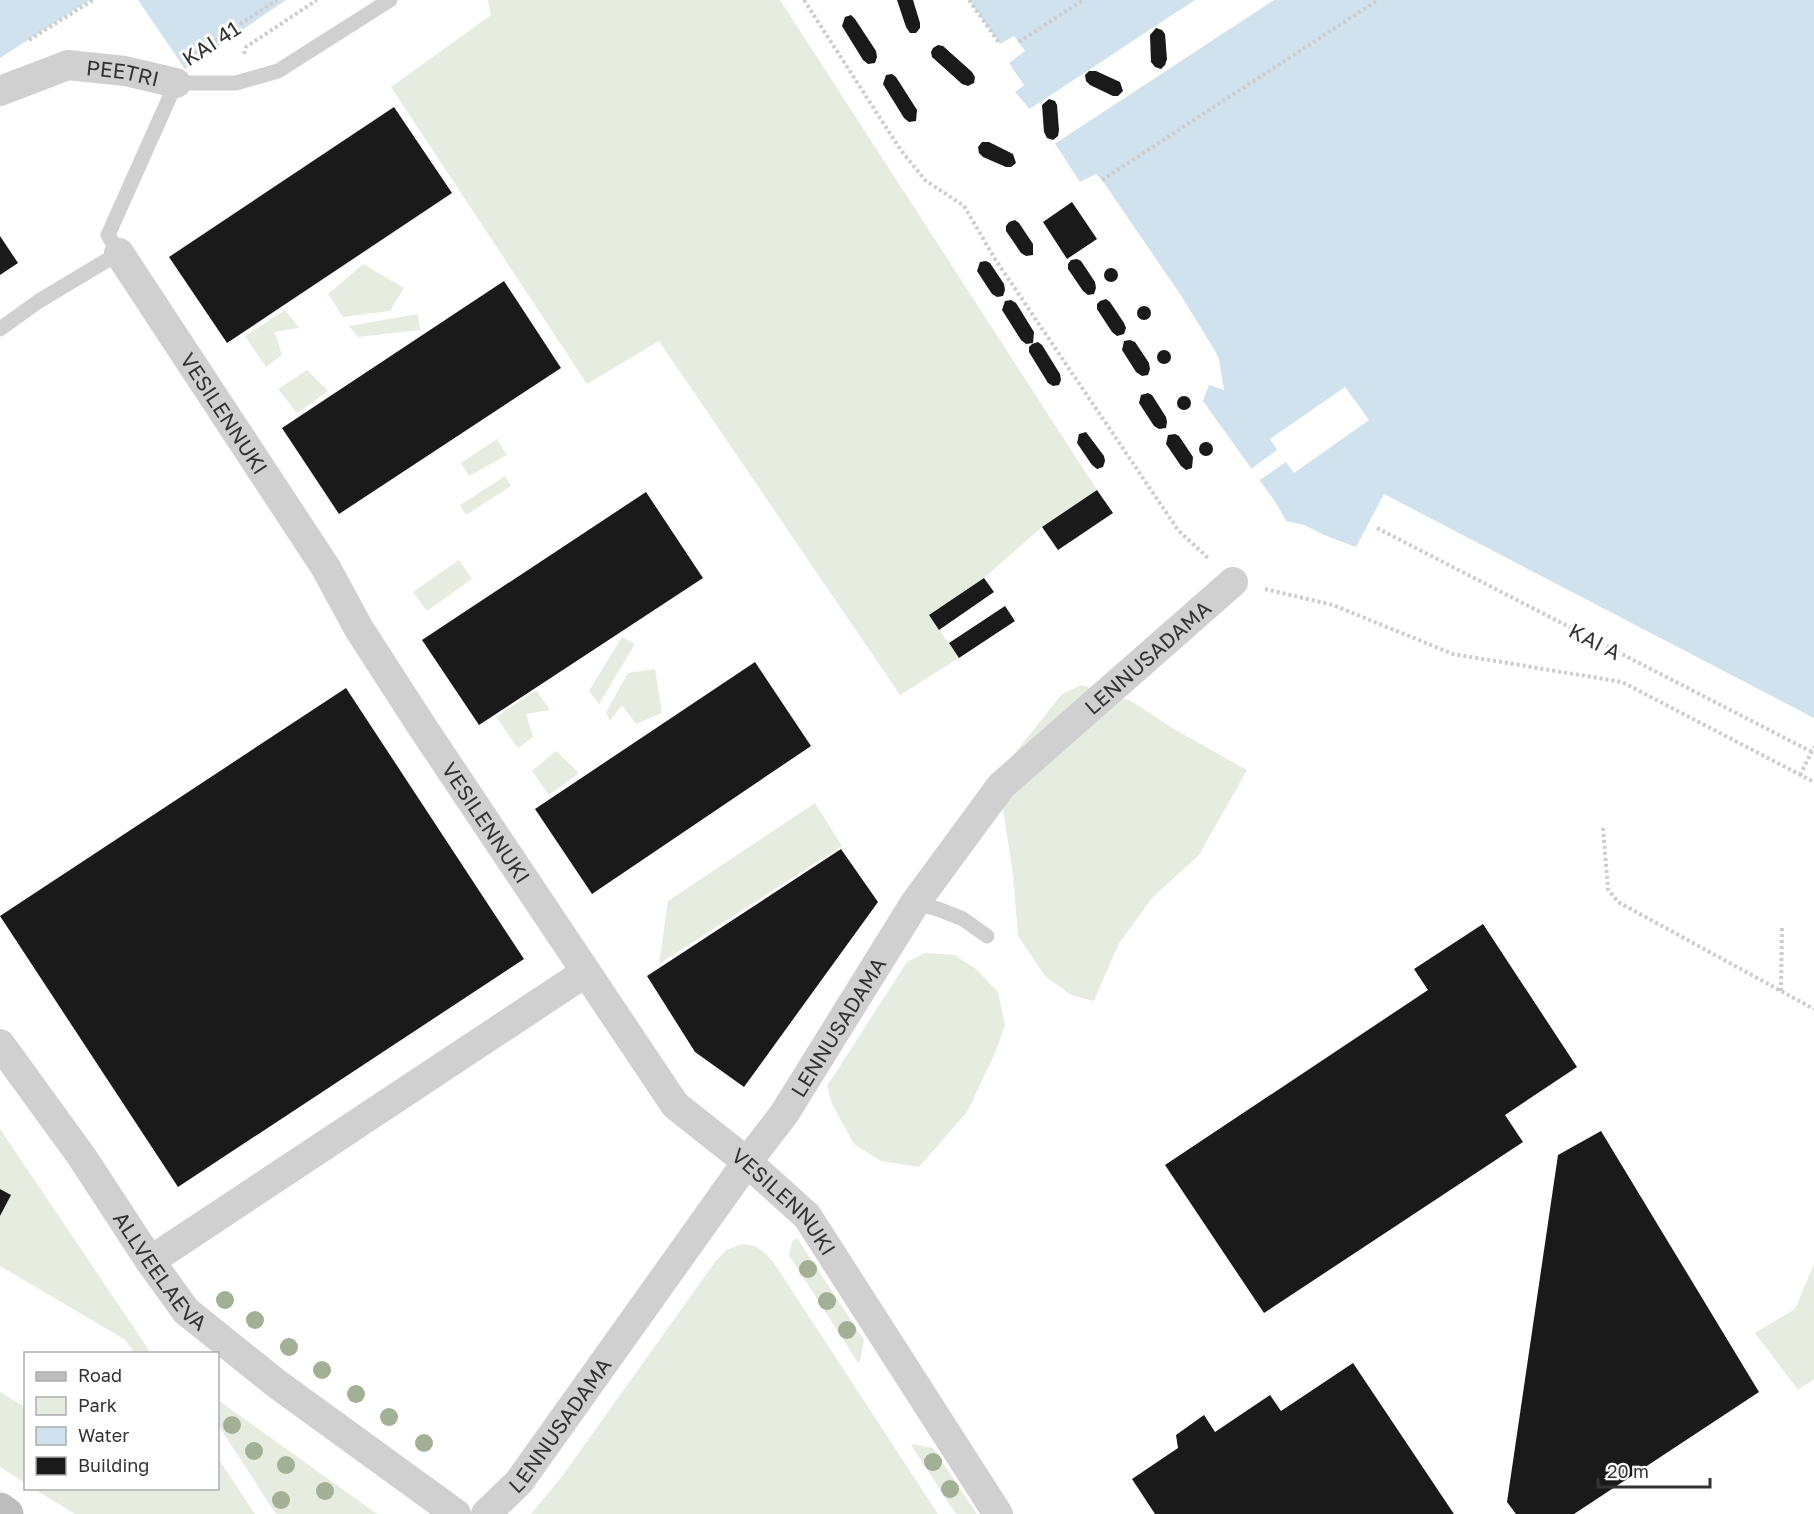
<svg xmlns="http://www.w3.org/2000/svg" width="1814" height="1514" viewBox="0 0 1814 1514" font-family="'Golos Text',sans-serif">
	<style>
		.green { fill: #e6ecdf }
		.water { fill: #cfe2ee }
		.pier { fill: #fff }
		.building { fill: #1a1a1a }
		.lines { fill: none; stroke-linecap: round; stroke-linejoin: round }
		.path { stroke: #cdcdcd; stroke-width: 4; stroke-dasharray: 3 3; stroke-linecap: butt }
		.lane { stroke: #d0d0d0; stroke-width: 15 }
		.street { stroke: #d0d0d0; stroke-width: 30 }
		.secondary { stroke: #bdbdbd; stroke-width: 33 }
		.tree { fill: #a2b095 }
		.labels { text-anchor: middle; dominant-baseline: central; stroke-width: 6; stroke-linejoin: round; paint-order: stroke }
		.street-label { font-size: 21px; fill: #333; stroke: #fff }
	</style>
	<rect width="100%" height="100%" fill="#fff"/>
	<g class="green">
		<path d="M488 0H780L1097 490 1042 527 984 578 929 615 959 658 900 695 659 341 587 384 391 87 491 15Z"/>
		<path d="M363 264 404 288 390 311 343 317 328 294Z"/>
		<path d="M285 310 299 328 275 332 282 355 266 367 245 336Z"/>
		<path d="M418 314 420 330 358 337 349 326Z"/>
		<path d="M307 370 328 391 297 413 278 389Z"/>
		<path d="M497 439 507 455 469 476 461 463Z"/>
		<path d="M505 476 511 486 466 515 460 505Z"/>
		<path d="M459 560 472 579 427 611 413 592Z"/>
		<path d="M622 637 635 644 599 704 589 691Z"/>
		<path d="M655 669 662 713 636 724 622 705 610 721 606 712 628 673Z"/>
		<path d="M1081 685 1131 701 1174 729 1247 770 1199 855 1152 898 1118 945 1094 1001 1071 995 1045 976 1018 936 1013 875 1003 809 1007 763 1062 694Z"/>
		<path d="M536 690 550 710 526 714 533 737 518 748 496 717Z"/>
		<path d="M556 751 579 773 549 795 532 771Z"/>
		<path d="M815 803 842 846 659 964 668 901Z"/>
		<path d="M925 953 954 955 976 969 998 992 1005 1025 996 1051 967 1112 919 1167 881 1161 854 1144 832 1104 827 1086 907 962Z"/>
		<path d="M0 1129 151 1353H135L124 1339 0 1266V1216L11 1195 0 1189Z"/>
		<path d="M797 1238 864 1340 860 1361 858 1363 789 1255 792 1242Z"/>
		<path d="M742 1244C758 1245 764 1251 774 1263L938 1514H531L563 1475 715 1262 726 1250Z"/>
		<path d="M1814 1264V1379L1798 1390 1755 1333 1795 1309Z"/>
		<path d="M0 1392 25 1407V1483L0 1467Z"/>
		<path d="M218 1400 377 1514H276L218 1425Z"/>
		<path d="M913 1444 933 1448 977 1514H956L911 1445Z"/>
		<path d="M218 1458 255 1514H75L34 1489 218 1488Z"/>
	</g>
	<g class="water">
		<path d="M0 0H90L0 58Z"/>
		<path d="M138 0H286L185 69Z"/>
		<path d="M969 0H1814V718L1384 494 1356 547 1324 535 1304 525 1286 521 1276 503 1203 401 1209 385 1224 390 1219 359 1214 349 1180 294 1102 180 1096 174 1080 182C1060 151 1040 120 1015 92L1024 85 1009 63 1025 51 1014 36 1000 44Z"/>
	</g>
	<g class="pier">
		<path d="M1195 0H1274L1053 145 1028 110Z"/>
		<path d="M1345 387 1369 420 1294 473 1286 462 1260 480 1251 469 1277 450 1270 439Z"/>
	</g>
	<g class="building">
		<path d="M897 0H913L920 23V28L916 33H910L906 27Z"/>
		<path d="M851 15 855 19 876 51 877 57 875 63 868 64 863 60 842 26 845 17Z"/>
		<path d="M1156 28 1162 30 1165 34 1167 59 1165 65 1161 69 1155 67 1151 62 1150 35Z"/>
		<path d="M938 45 943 46 972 72 975 77 974 83 968 86 962 84 932 57 931 52 933 48Z"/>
		<path d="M1089 71H1096L1120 82 1123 91 1118 96H1113L1090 85 1086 81 1085 75Z"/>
		<path d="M892 74 896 77 917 110 916 121 909 122 904 118 883 84 886 75Z"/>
		<path d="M1049 99 1055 101 1057 105 1059 130 1058 136 1053 140 1047 138 1044 132 1042 105Z"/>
		<path d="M394 107 452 193 227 343 169 257Z"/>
		<path d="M982 142H989L1013 154 1016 163 1011 167H1006L983 157 979 153 978 147Z"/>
		<path d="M1072 202 1097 239 1067 259 1043 222Z"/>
		<path d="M1015 220 1019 223 1033 244V255L1026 256 1021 253 1006 231V226L1009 222Z"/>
		<path d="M0 236 18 263 0 275Z"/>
		<path d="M1077 259 1081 261 1095 282 1096 288 1094 294 1088 295 1083 291 1068 269V264L1071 260Z"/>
		<path d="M986 261 990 263 1004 284 1005 290 1003 296 997 297 992 294 977 271 980 262Z"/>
		<circle cx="1111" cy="275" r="7"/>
		<path d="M504 281 561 368 339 514 282 428Z"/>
		<path d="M1106 299 1110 302 1124 323 1126 328 1124 334 1117 336 1112 332 1097 309V304L1100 301Z"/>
		<path d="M1011 300 1016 303 1034 332 1033 343 1026 344 1021 340 1002 310 1005 301Z"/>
		<circle cx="1144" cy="313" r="7"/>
		<path d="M1130 340 1135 342 1149 363 1150 369 1148 375 1142 376 1136 372 1122 350 1124 341Z"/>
		<path d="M1038 342 1042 345 1060 374 1061 380 1059 385 1053 386 1048 383 1029 352V347L1032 344Z"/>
		<circle cx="1164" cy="357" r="7"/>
		<path d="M1148 393 1152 395 1166 417 1167 422 1166 428 1159 429 1154 426 1139 403 1141 395Z"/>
		<circle cx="1184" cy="403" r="7"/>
		<path d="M1086 432 1104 456 1105 461 1103 467 1097 469 1092 465 1077 443 1079 434Z"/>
		<path d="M1175 434 1179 436 1193 457 1192 468 1186 470 1181 466 1166 444 1168 435Z"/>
		<circle cx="1206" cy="449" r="7"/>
		<path d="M1097 490 1113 513 1058 550 1042 527Z"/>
		<path d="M646 492 703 578 479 725 422 640Z"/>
		<path d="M984 578 994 592 939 630 929 615Z"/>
		<path d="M1005 606 1015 621 959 658 949 643Z"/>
		<path d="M755 662 811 746 592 894 535 809Z"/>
		<path d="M346 688 524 959 178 1187 0 916Z"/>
		<path d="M841 849 878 902 744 1087 695 1052 647 976Z"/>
		<path d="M1483 924 1577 1067 1505 1115 1523 1142 1264 1313 1165 1165 1428 990 1414 969Z"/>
		<path d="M1601 1131 1759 1392 1574 1514H1516L1507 1502 1558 1155Z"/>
		<path d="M0 1189 11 1195 0 1216Z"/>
		<path d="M1353 1363 1454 1514H1155L1132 1479 1178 1448 1176 1435 1204 1415 1215 1432 1270 1395 1281 1411Z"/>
	</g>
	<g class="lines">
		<g class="path">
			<path d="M804 0 900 149 925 180 964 206 995 259 1178 530 1208 558"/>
			<path d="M969 0 1000 44"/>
			<path d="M29 40 93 0"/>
			<path d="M1019 42 1083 0"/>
			<path d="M195 54 277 0"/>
			<path d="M244 54 246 47 317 0"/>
			<path d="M1102 180 1378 0"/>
			<path d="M1377 528 1814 753"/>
			<path d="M1265 589 1333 605 1453 654 1622 682 1814 782"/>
			<path d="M1800 775 1814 747"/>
			<path d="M1603 828 1608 889 1618 902 1814 1009"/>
			<path d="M1781 991 1782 926"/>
		</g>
		<g class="lane">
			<path d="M0 329 39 301 119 253 108 235 176 83H236L278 71 390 0"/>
			<path d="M915 903 938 909 963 919 987 936"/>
		</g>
		<g class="street">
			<path id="s1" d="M0 91 68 65 125 71 176 83"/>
			<path id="s2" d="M119 253 326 568 359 629 423 728 675 1105 747 1162 807 1216 998 1514"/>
			<path id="s3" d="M0 1044 82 1157 150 1261 186 1311 277 1384 456 1514"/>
			<path d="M150 1261 586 972"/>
			<path id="s4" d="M486 1514 519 1482 747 1162 784 1114 915 903 1001 786 1233 582"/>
		</g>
		<path class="secondary" d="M0 1509 7 1514"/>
	</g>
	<g class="tree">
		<circle cx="808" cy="1269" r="9"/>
		<circle cx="225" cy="1300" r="9"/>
		<circle cx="827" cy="1301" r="9"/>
		<circle cx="255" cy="1320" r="9"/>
		<circle cx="847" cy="1330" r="9"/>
		<circle cx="289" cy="1347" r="9"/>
		<circle cx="322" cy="1370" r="9"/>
		<circle cx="356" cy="1394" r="9"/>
		<circle cx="389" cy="1417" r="9"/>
		<circle cx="232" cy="1425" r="9"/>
		<circle cx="424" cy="1443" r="9"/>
		<circle cx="254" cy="1451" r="9"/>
		<circle cx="933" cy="1462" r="9"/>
		<circle cx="286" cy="1465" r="9"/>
		<circle cx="950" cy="1489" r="9"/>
		<circle cx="325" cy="1491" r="9"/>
		<circle cx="281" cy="1500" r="9"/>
	</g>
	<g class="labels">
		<g class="street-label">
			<text transform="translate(211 43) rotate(-33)">KAI 41</text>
			<text stroke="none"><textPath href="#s1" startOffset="128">PEETRI</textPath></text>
			<text stroke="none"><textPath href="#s2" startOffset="192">VESILENNUKI</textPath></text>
			<text transform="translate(1595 641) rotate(27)">KAI A</text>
			<text stroke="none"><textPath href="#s4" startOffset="1088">LENNUSADAMA</textPath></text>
			<text stroke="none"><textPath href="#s2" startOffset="678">VESILENNUKI</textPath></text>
			<text stroke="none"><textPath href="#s4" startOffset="602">LENNUSADAMA</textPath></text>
			<text stroke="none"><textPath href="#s2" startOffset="1164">VESILENNUKI</textPath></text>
			<text stroke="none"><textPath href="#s3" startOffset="278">ALLVEELAEVA</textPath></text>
			<text stroke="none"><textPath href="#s4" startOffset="116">LENNUSADAMA</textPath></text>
		</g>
	</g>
	<rect x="24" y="1352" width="195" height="138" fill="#ffffff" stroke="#adadad" stroke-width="1.5"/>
	<rect x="36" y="1372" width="30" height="9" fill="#bdbdbd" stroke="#adadad" stroke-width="1.5"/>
	<text x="78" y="1382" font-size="18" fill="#333333">Road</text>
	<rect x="36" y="1397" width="30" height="18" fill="#e6ecdf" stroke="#adadad" stroke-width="1.5"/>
	<text x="78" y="1412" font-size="18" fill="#333333">Park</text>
	<rect x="36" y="1427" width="30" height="18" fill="#cfe2ee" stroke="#adadad" stroke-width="1.5"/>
	<text x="78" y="1442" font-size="18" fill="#333333">Water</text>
	<rect x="36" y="1457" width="30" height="18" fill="#1a1a1a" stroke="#adadad" stroke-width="1.5"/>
	<text x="78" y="1472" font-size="18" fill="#333333">Building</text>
	<path d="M1598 1478v9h112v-9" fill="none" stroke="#333333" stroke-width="3"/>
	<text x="1607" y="1478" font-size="18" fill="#333333" stroke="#ffffff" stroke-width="4.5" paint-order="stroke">20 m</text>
</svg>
